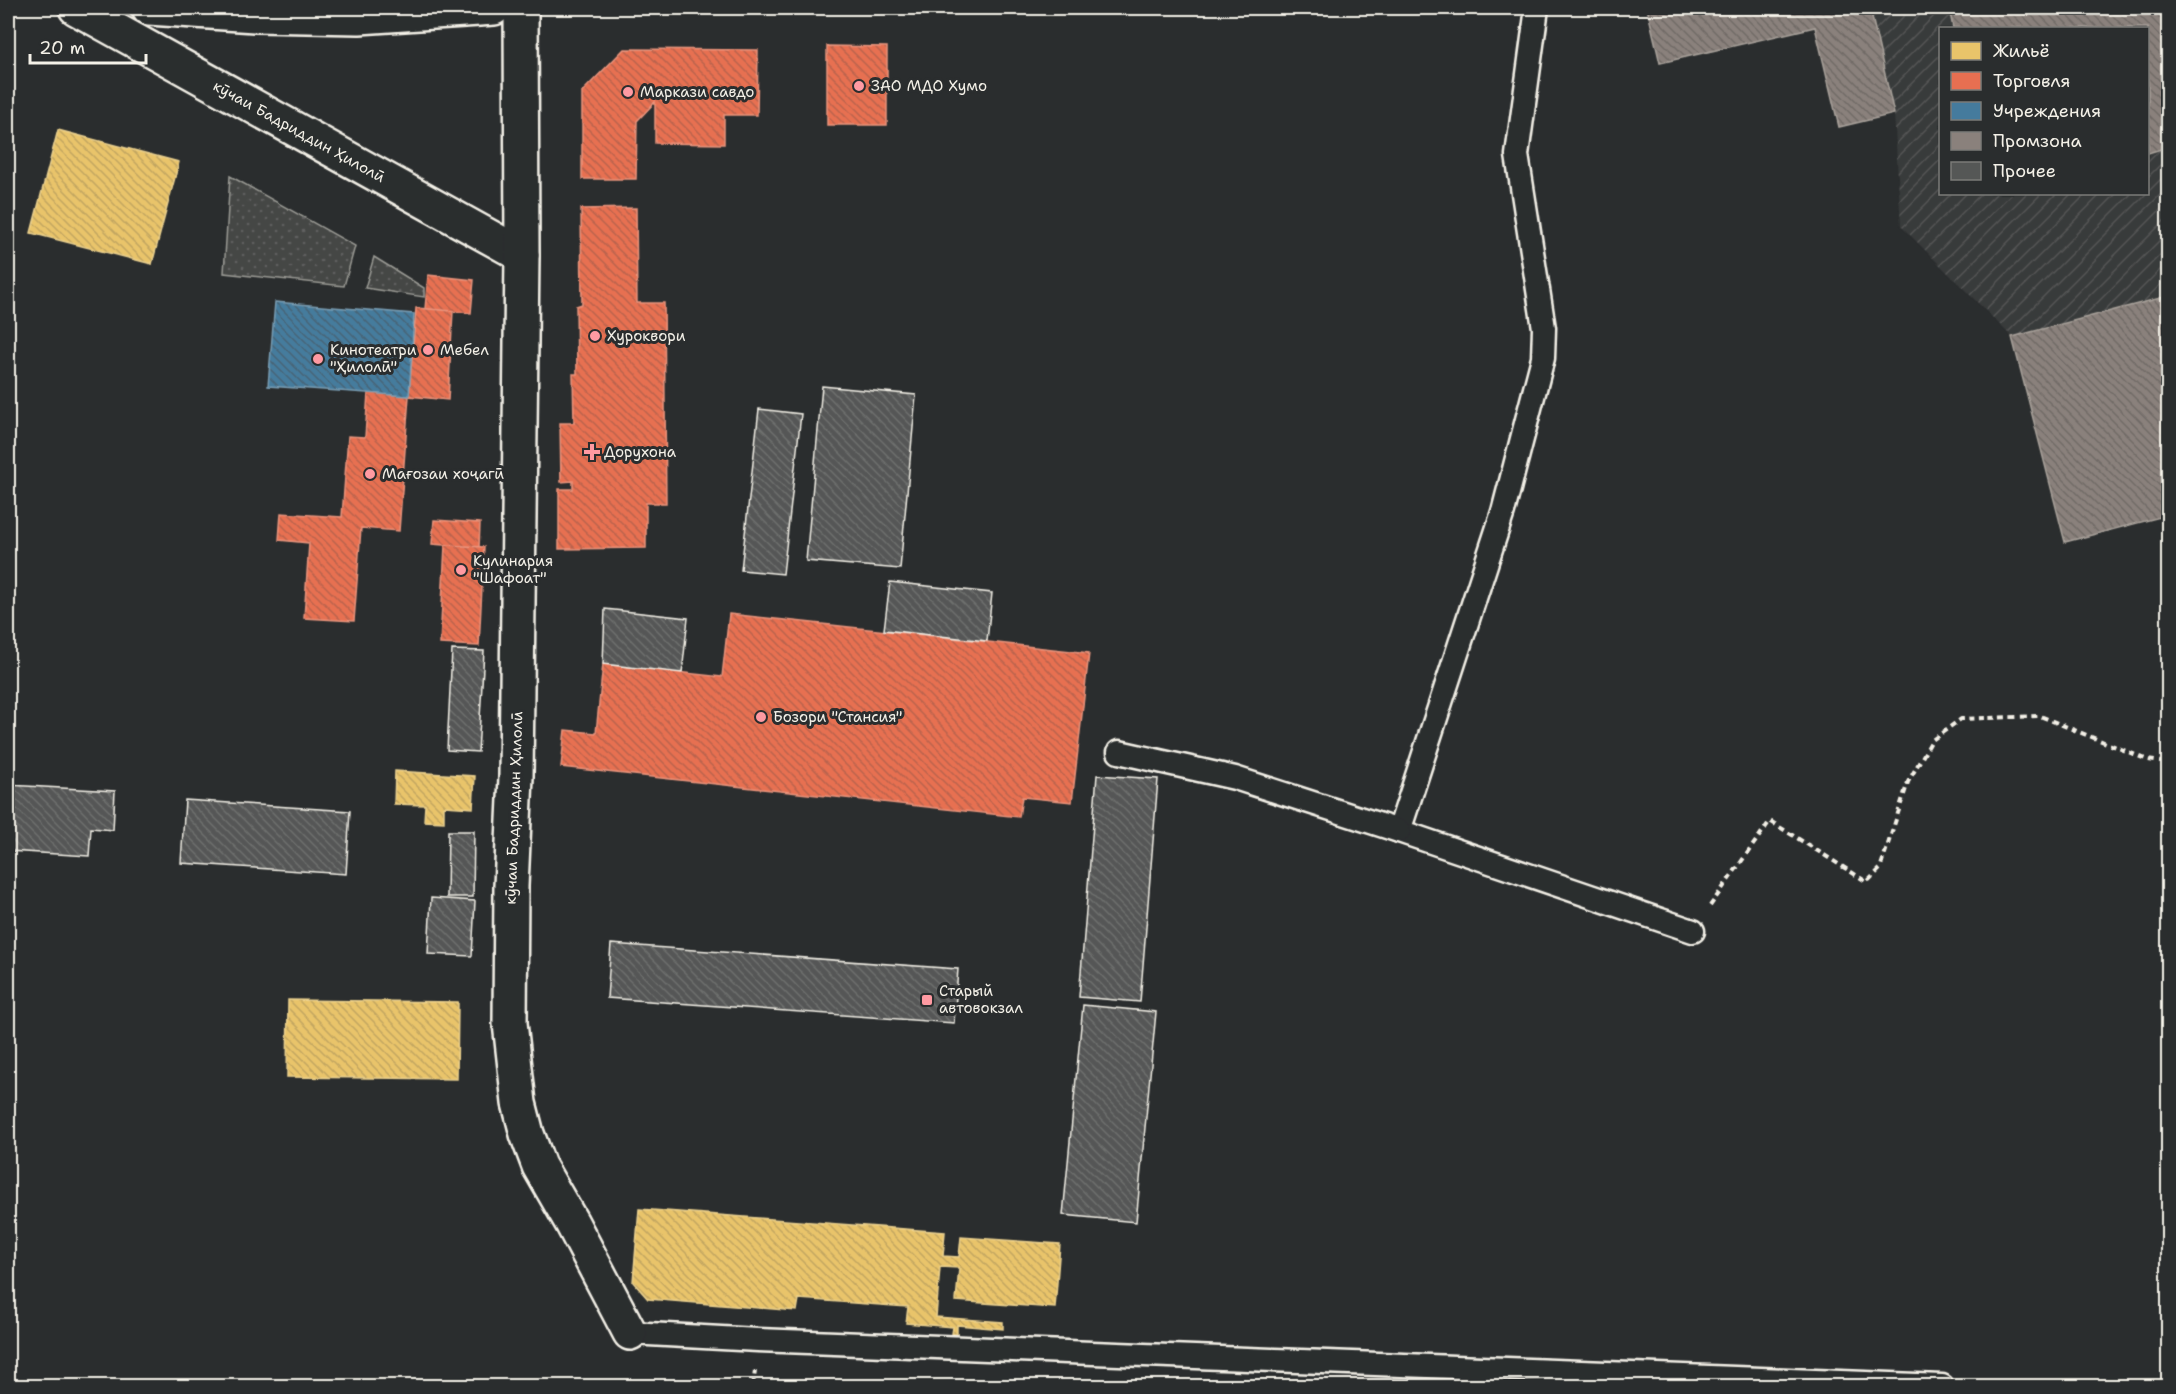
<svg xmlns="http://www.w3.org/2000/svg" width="2176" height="1394" viewBox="0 0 2176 1394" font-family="'Shantell Sans',sans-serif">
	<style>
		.industrial { fill: url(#industrial-furrows); fill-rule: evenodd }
		.grass { fill: url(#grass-dots); stroke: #9c9c96; stroke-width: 1.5 }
		.homes { fill: url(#homes-back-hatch); stroke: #ecd290; stroke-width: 1.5 }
		.shops { fill: url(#shops-back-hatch); stroke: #eb967e; stroke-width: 1.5 }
		.public { fill: url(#public-back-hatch); stroke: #7a9eb4; stroke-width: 1.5 }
		.industry { fill: url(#industry-back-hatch); stroke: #aaa39c; stroke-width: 1.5 }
		.building { fill: url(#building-back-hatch); stroke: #f4f1e8; stroke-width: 1.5 }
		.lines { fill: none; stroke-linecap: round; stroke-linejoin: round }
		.service-casing { stroke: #f4f1e8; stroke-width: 27 }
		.minor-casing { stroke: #f4f1e8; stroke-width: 38 }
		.primary-casing { stroke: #f4f1e8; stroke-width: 38 }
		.path { stroke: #f4f1e8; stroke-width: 4; stroke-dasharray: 6 4.5; stroke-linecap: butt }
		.service { stroke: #2a2d2e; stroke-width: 22 }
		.minor { stroke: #2a2d2e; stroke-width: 33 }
		.primary { stroke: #2a2d2e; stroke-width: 33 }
		.poi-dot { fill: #ff9aa2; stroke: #2a2d2e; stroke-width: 2 }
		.labels { text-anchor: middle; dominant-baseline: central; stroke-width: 6; stroke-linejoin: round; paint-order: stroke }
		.poi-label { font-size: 15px; fill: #f4f1e8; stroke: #2a2d2e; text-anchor: start }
		.street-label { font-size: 15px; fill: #f4f1e8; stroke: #2a2d2e }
	</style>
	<defs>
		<pattern id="industrial-furrows" width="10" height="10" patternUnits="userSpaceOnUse" patternTransform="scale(1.5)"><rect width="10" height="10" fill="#373a3a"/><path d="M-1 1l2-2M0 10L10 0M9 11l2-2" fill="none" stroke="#555756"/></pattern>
		<pattern id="grass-dots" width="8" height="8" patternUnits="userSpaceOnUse" patternTransform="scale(1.5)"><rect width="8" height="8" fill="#444645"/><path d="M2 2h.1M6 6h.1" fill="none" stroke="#606160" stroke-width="1.8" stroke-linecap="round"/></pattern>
		<pattern id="homes-back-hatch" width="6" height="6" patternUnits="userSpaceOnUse" patternTransform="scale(1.5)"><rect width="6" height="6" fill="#e9c46a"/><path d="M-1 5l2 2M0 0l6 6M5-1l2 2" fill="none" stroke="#c1a561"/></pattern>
		<pattern id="shops-back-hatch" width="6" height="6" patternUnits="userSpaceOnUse" patternTransform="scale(1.5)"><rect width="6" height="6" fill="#e76f51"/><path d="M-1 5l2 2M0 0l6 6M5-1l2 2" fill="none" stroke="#b8634e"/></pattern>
		<pattern id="public-back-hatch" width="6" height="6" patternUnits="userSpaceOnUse" patternTransform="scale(1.5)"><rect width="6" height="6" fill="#457b9d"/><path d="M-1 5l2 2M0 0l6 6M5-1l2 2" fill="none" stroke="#476476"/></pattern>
		<pattern id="industry-back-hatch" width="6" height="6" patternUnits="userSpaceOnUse" patternTransform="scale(1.5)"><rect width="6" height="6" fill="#8a817c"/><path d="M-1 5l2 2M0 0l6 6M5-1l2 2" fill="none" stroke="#706a66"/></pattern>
		<pattern id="building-back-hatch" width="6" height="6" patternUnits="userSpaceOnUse" patternTransform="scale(1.5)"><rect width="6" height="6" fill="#555756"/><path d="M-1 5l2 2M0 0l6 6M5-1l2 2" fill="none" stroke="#6e706e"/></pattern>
	</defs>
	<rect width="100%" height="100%" fill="#2a2d2e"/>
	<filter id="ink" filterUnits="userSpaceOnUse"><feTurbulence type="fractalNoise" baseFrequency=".0167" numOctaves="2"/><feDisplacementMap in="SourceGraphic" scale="12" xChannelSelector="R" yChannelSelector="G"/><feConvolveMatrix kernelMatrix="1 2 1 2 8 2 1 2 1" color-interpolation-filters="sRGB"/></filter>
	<g filter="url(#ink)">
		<path class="industrial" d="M1647 8H2168V515L2065 542 2012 337 1901 226 1894 114 1839 127 1815 27 1660 63ZM1940 28H2148V194H1940Z"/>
		<g class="grass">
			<path d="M230 176 355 246 344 286 224 273Z"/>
			<path d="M374 257 424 288V297L365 288Z"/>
		</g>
		<g class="homes">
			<path d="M58 130 179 162 152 264 31 233Z"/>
			<path d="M395 771 475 776 473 808 444 806V822L424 821 425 805 394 804Z"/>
			<path d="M288 1000 458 1002 457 1079 287 1077Z"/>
			<path d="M639 1209 945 1232 943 1256 959 1257 961 1237 1060 1244 1055 1308 956 1301 959 1268 940 1267 936 1317 1003 1322V1329L957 1325V1334H952L953 1327 906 1323 908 1307 799 1299 797 1311 648 1299 633 1282Z"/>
		</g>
		<g class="shops">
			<path d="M827 46 887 47V125H827Z"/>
			<path d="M624 49 758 50 757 115H724V144L655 143V102L637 121 636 179H582V92Z"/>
			<path d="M636 208 637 303H664L666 503H646V548L559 549V489H573V481L561 482 560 423H574L573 374H577L576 306 582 304 581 209Z"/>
			<path d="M428 275 474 280 471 313 425 309Z"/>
			<path d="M416 308 453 311 448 400 409 396Z"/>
			<path d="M368 393 409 396 399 531 361 528 354 621 304 618 309 543 279 540 281 513 342 517 348 436 365 437Z"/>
			<path d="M434 520 480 523 479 548 432 544Z"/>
			<path d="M445 545 484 547 479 646 440 644Z"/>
			<path d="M729 614 1089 653 1072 802 1022 797 1019 817 561 767 565 730 596 733 603 664 722 677Z"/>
		</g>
		<path class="public" d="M275 302 414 314 409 396 268 386Z"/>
		<g class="industry">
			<path d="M1647 8H1870L1894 114 1839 127 1815 27 1660 63Z"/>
			<path d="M1949 8H2168V147L2148 153V28H1953Z"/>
			<path d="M2168 296V515L2065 542 2012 337Z"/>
		</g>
		<g class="building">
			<path d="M822 386 916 395 900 569 806 561Z"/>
			<path d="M759 409 801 414 783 574 741 570Z"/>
			<path d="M890 582 992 593 987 641 884 630Z"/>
			<path d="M605 609 688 618 682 673 603 664Z"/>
			<path d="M452 650 484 651 478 752 447 750Z"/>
			<path d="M1097 775 1158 779 1140 1002 1079 997Z"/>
			<path d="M8 785 115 791 113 830 91 828 89 856 8 851Z"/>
			<path d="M185 800 350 811 346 874 181 863Z"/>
			<path d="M448 831H474L473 897H447Z"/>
			<path d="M431 898 475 901 472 956 428 954Z"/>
			<path d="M611 944 958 969 954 1023 607 998Z"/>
			<path d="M1083 1005 1156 1012 1136 1222 1063 1215Z"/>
		</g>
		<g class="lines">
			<defs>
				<g id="service">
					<path d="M1537 8 1517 155 1544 328 1543 358 1503 512 1399 831 1693 931"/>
					<path d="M1119 752 1235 778 1399 831"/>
					<path d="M630 1333 758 1340 1942 1386"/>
				</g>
				<g id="minor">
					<path id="s1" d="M76 8 522 255"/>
					<path d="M521 8 522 255 516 777 511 886 510 1023 519 1103 527 1134 539 1166 572 1223 630 1333"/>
				</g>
				<path id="primary" d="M149 8 255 15 359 17 494 8"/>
			</defs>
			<use href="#service" class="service-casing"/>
			<use href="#minor" class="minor-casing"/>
			<use href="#primary" class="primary-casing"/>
			<g class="path">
				<path d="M1710 906 1770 821 1867 882 1880 869 1908 782 1932 740 1961 719 2040 716 2148 760 2168 763"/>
				<path d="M753 1386 755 1371"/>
			</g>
			<use href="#service" class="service"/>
			<use href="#minor" class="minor"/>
			<use href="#primary" class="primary"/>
		</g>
	</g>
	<g class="poi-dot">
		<circle cx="859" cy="86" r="6"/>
		<circle cx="628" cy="92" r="6"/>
		<circle cx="595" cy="336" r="6"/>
		<circle cx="428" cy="350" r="6"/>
		<circle cx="318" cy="359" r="6"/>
		<path d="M589 443h6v6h6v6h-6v6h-6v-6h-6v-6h6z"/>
		<circle cx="370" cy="474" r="6"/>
		<circle cx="461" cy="570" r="6"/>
		<circle cx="761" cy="717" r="6"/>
		<rect x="921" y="994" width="12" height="12" rx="3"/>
	</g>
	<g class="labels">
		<g class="poi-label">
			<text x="871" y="86">ЗАО МДО Хумо</text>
			<text x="640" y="92">Маркази савдо</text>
			<text x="607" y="336">Хуроквори</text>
			<text x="330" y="350">Кинотеатри<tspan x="330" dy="17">"Ҳилолӣ"</tspan></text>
			<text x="440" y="350">Мебел</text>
			<text x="604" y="452">Дорухона</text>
			<text x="382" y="474">Мағозаи хоҷагӣ</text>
			<text x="473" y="561">Кулинария<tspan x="473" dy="17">"Шафоат"</tspan></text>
			<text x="773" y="717">Бозори "Стансия"</text>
			<text x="939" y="991">Старый<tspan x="939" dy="17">автовокзал</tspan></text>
		</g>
		<g class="street-label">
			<text stroke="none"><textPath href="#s1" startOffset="255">кӯчаи Бадриддин Ҳилолӣ</textPath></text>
			<text transform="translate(514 808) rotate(-88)">кӯчаи Бадриддин Ҳилолӣ</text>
		</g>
	</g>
	<rect width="2176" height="1394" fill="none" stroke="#2a2d2e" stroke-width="30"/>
	<rect x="15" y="15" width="2146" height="1364" fill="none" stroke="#f4f1e8" stroke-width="2" filter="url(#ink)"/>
	<rect x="1939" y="27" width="210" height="168" fill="#2a2d2e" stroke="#7b7b78" stroke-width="1.5"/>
	<rect x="1951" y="42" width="30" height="18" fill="#e9c46a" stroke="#7b7b78" stroke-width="1.5"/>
	<text x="1993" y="57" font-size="18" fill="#f4f1e8">Жильё</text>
	<rect x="1951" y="72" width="30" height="18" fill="#e76f51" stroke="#7b7b78" stroke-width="1.5"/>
	<text x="1993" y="87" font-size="18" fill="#f4f1e8">Торговля</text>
	<rect x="1951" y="102" width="30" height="18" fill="#457b9d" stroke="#7b7b78" stroke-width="1.5"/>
	<text x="1993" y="117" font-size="18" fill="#f4f1e8">Учреждения</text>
	<rect x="1951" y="132" width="30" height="18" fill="#8a817c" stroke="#7b7b78" stroke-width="1.5"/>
	<text x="1993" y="147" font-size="18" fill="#f4f1e8">Промзона</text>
	<rect x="1951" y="162" width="30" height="18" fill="#555756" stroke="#7b7b78" stroke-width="1.5"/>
	<text x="1993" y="177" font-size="18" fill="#f4f1e8">Прочее</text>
	<path d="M30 54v9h116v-9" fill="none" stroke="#f4f1e8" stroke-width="3"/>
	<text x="39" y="54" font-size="18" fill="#f4f1e8" stroke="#2a2d2e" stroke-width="4.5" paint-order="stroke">20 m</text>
</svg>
